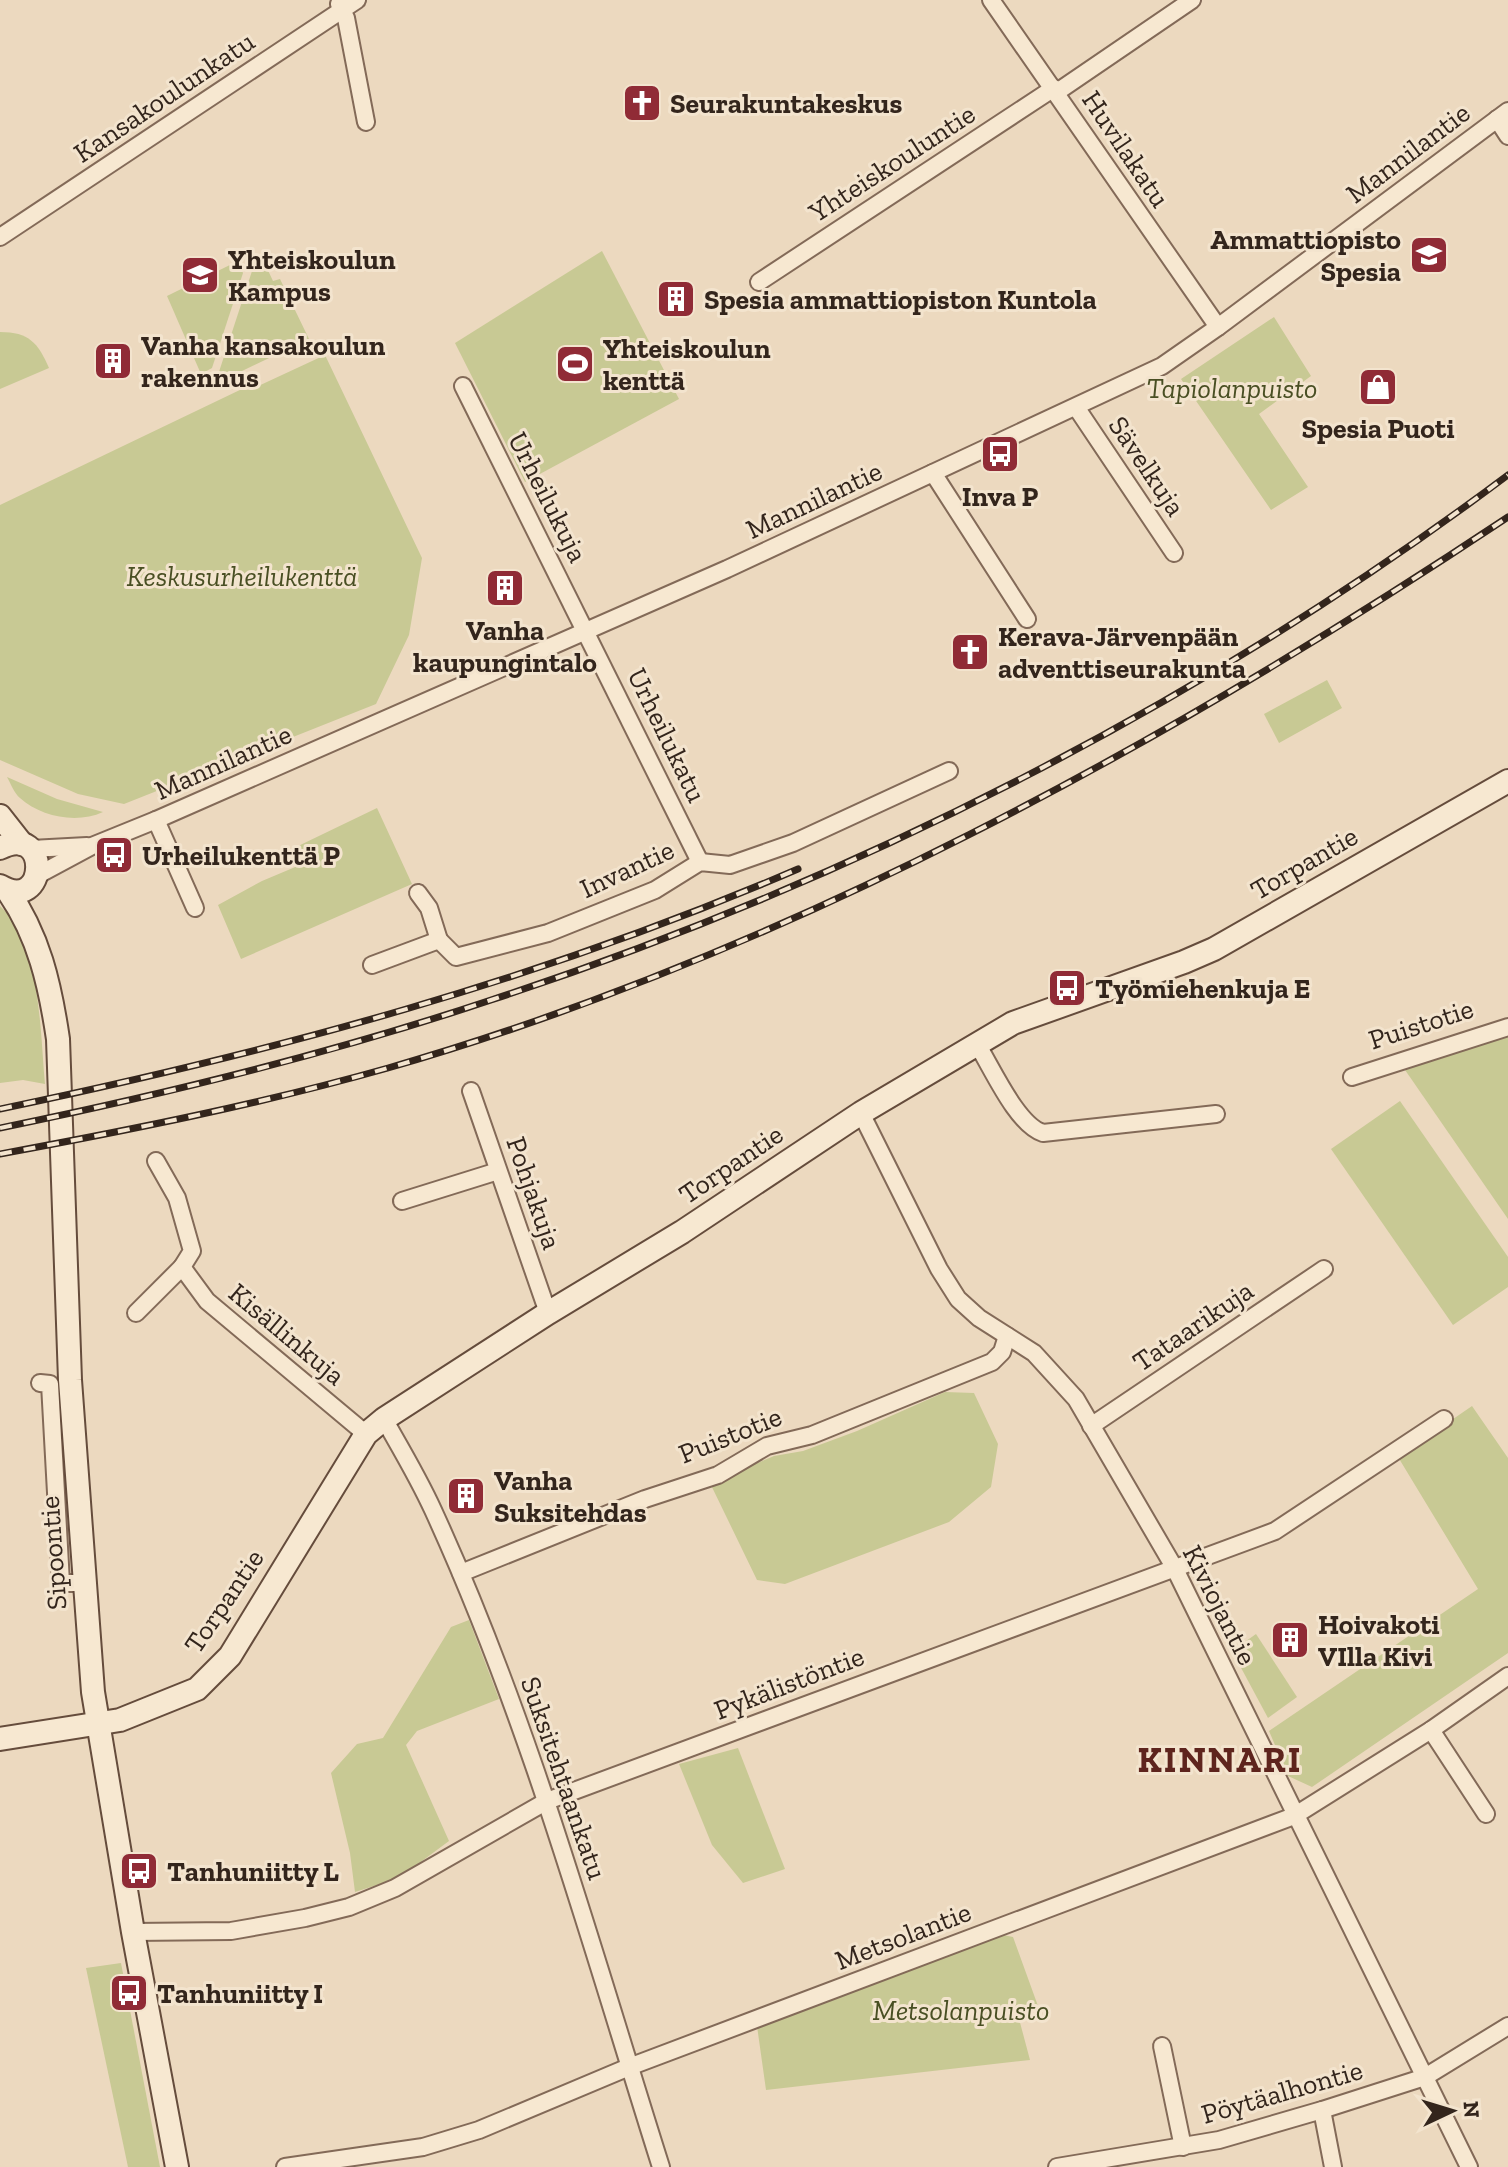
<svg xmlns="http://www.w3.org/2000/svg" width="1508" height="2167" viewBox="0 0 1508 2167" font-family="'Zilla Slab',serif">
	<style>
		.green { fill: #c8c994 }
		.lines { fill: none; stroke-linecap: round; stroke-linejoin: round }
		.street-casing { stroke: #836a58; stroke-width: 20 }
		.secondary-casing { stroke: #654c3c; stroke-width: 26 }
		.street { stroke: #f7e8d1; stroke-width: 16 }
		.secondary { stroke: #f7e8d1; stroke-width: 22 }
		.rail-casing { stroke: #33251c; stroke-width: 7 }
		.rail { stroke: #f3e4ce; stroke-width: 4; stroke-dasharray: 12; stroke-linecap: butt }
		.labels { text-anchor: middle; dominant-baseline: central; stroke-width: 6; stroke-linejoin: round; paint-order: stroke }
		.street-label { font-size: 28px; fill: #33251c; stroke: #f3e4ce }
		.poi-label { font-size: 28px; font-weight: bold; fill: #33251c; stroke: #f3e4ce; text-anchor: start }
		.park-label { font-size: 28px; font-style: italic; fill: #494f23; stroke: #f3e4ce }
		.district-label { font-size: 36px; font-weight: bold; letter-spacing: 2px; fill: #5e241d; stroke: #f3e4ce }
	</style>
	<rect width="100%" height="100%" fill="#ecd9bf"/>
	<g class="green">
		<path d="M602 251 679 399 525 482 455 343Z"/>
		<path d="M238 261 243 273 212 368 201 374 167 296Z"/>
		<path d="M264 262 273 281 280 279 309 339 215 384 253 268Z"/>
		<path d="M1274 317 1311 376 1259 414 1308 487 1271 510 1181 379Z"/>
		<path d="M0 332C29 332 38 343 49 368L0 389Z"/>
		<path d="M325 355 422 558 409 635 376 704 124 804 78 794 0 760V505L244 388 252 389Z"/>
		<path d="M1327 680 1342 708 1279 743 1264 714Z"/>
		<path d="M7 777 57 799 103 812C77 824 41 817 20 798 14 793 11 784 7 777Z"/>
		<path d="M377 808 412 884 241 959 218 905 262 881 300 865 294 848Z"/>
		<path d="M0 906C41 943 40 1032 45 1084L23 1080 0 1083Z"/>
		<path d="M1508 1034V1219L1403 1067Z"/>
		<path d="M1400 1101 1508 1257V1287L1453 1325 1331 1149Z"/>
		<path d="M945 1392 974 1393 998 1444 991 1487 949 1522 785 1584 757 1580 710 1483 774 1456 803 1451 857 1431Z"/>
		<path d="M1472 1406 1508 1458V1653L1312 1787 1288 1776 1269 1731 1478 1589 1398 1457Z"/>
		<path d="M469 1620 499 1699 417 1731 406 1745 449 1841 399 1878 355 1892 350 1853 331 1773 357 1744 383 1738 451 1627Z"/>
		<path d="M1256 1634 1297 1697 1268 1718 1232 1651Z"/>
		<path d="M738 1748 785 1869 743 1883 712 1845 679 1764Z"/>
		<path d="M998 1934 1013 1937 1038 2006 1018 2015 1030 2060 766 2090 757 2026Z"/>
		<path d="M121 1963 160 2167H128L86 1968Z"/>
	</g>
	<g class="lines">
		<defs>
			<g id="street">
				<path d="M991 0 1218 327"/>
				<path d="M339 4 346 18 366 122"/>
				<path d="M1057 92 1192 0"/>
				<path d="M1497 119 1508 136"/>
				<path d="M0 237 357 0"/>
				<path d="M759 282 1054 88"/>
				<path d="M463 386 700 862"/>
				<path d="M1076 407 1174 553"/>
				<path d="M933 473 1027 619"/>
				<path d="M156 820 195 908"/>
				<path d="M31 849 87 846"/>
				<path d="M38 875 92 846 156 820 727 569 1162 366 1218 327 1508 111"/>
				<path d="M418 893 429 908 439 940"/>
				<path d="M372 965 439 940 456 957 548 933 655 890 700 862 730 865 793 843 949 771"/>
				<path d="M977 1044C992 1068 1017 1125 1043 1133L1216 1114"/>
				<path d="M1352 1077 1508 1027"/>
				<path d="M471 1091 548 1313"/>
				<path d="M861 1113 939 1269 958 1299 979 1318 1034 1353 1076 1399 1174 1567 1469 2167"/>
				<path d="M156 1161 177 1198 192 1251 182 1267"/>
				<path d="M402 1201 498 1171"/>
				<path d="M136 1313 182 1267 207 1301 366 1434"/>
				<path d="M40 1383 50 1384 61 1583H86"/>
				<path d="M384 1419C401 1449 419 1479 433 1510 530 1721 591 1946 661 2167"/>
				<path d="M1091 1426 1324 1269"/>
				<path d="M461 1573 645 1499 718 1475 767 1446 812 1435 992 1362 1002 1352 1007 1336"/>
				<path d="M1431 1730 1486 1814"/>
				<path d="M133 1932 231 1931 305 1918 349 1907 395 1888 547 1801 1275 1531 1444 1419"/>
				<path d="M1162 2046 1183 2147"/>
				<path d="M1322 2110 1333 2167"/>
				<path d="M285 2167 423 2147 479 2130 629 2067 1294 1816 1431 1730 1508 1676"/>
				<path d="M1057 2167 1219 2140 1322 2110 1425 2077 1508 2026"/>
			</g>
			<g id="secondary">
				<path d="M0 816 22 844"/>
				<path d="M0 848C51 822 48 914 0 886"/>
				<path d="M7 890C39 935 50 985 58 1039L70 1380 93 1692 133 1932 177 2167"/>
				<path d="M0 1739 120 1720 197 1689 230 1656 366 1434 384 1419 548 1313 682 1232 861 1113 1013 1023 1184 962 1214 949 1508 781"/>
			</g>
		</defs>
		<use href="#street" class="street-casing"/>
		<use href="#secondary" class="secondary-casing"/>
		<use href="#street" class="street"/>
		<use href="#secondary" class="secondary"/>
		<defs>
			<g id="rail">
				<path d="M0 1109C278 1051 537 981 798 869"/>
				<path d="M0 1128C166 1094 330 1054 491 1000 854 881 1202 704 1508 475"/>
				<path d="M0 1154C130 1130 261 1104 388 1068 784 954 1167 744 1508 517"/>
			</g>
		</defs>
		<use href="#rail" class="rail-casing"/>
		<use href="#rail" class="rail"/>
	</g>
	<defs>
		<symbol id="church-square" viewBox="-11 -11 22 22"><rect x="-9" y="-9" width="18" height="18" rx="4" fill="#902b36" stroke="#f3e4ce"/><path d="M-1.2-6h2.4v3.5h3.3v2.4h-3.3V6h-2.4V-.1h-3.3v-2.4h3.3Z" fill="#fff"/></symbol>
		<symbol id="school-square" viewBox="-11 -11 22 22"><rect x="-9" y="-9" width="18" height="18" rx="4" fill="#902b36" stroke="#f3e4ce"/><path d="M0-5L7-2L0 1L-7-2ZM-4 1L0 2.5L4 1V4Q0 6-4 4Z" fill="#fff"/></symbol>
		<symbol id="building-square" viewBox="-11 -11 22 22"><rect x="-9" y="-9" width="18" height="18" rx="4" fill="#902b36" stroke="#f3e4ce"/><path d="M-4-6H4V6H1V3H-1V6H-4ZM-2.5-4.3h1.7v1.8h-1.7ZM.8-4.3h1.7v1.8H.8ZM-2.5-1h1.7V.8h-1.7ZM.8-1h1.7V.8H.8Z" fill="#fff"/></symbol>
		<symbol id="stadium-square" viewBox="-11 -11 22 22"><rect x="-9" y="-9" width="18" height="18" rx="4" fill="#902b36" stroke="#f3e4ce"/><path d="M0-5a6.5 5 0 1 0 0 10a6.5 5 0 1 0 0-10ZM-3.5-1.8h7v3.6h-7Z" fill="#fff"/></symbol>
		<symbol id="shop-square" viewBox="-11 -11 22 22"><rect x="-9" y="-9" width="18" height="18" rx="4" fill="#902b36" stroke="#f3e4ce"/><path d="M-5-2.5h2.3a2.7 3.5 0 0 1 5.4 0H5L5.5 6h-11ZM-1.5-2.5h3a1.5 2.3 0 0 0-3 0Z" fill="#fff"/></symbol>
		<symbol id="bus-square" viewBox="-11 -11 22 22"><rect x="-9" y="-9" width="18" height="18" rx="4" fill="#902b36" stroke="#f3e4ce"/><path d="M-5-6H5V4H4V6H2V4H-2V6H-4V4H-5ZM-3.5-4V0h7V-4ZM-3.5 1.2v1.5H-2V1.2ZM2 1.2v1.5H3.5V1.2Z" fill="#fff"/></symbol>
	</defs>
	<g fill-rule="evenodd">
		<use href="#church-square" x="620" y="81" width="44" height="44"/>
		<use href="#school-square" x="1407" y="233" width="44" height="44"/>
		<use href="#school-square" x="178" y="253" width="44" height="44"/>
		<use href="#building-square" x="654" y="277" width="44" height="44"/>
		<use href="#building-square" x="91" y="339" width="44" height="44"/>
		<use href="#stadium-square" x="553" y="342" width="44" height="44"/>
		<use href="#shop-square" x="1356" y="365" width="44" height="44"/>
		<use href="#bus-square" x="978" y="432" width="44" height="44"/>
		<use href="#building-square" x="483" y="566" width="44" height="44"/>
		<use href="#church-square" x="948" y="630" width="44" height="44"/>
		<use href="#bus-square" x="92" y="833" width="44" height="44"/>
		<use href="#bus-square" x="1045" y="966" width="44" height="44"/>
		<use href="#building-square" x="444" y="1474" width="44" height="44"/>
		<use href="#building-square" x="1268" y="1618" width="44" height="44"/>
		<use href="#bus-square" x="117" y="1849" width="44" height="44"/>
		<use href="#bus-square" x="107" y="1971" width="44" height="44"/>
	</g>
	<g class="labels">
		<g class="street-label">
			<text transform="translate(164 97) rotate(-34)">Kansakoulunkatu</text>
			<text transform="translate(1126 149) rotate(56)">Huvilakatu</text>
			<text transform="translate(1408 153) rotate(-37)">Mannilantie</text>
			<text transform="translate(892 163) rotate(-33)">Yhteiskouluntie</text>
			<text transform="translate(1147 466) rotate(56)">Sävelkuja</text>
			<text transform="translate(548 497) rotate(63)">Urheilukuja</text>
			<text transform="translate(814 500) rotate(-25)">Mannilantie</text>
			<text transform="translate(667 735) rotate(64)">Urheilukatu</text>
			<text transform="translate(223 762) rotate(-24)">Mannilantie</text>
			<text transform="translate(1304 863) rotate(-30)">Torpantie</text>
			<text transform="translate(627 869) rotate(-25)">Invantie</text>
			<text transform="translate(1421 1024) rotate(-18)">Puistotie</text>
			<text transform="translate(731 1164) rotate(-34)">Torpantie</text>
			<text transform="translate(534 1193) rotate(71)">Pohjakuja</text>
			<text transform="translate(1193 1326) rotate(-34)">Tataarikuja</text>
			<text transform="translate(287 1334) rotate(40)">Kisällinkuja</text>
			<text transform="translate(730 1435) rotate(-22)">Puistotie</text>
			<text transform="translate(53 1553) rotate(-94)">Sipoontie</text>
			<text transform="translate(224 1601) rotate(-56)">Torpantie</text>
			<text transform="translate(1220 1605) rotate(63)">Kiviojantie</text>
			<text transform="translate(789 1683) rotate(-21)">Pykälistöntie</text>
			<text transform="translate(564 1778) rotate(71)">Suksitehtaankatu</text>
			<text transform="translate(903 1936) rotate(-21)">Metsolantie</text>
			<text transform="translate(1282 2092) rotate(-16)">Pöytäalhontie</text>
		</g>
		<g class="poi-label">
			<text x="670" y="103">Seurakuntakeskus</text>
			<text x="1401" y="239" text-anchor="end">Ammattiopisto<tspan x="1401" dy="32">Spesia</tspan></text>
			<text x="228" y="259">Yhteiskoulun<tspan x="228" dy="32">Kampus</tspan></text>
			<text x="704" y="299">Spesia ammattiopiston Kuntola</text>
			<text x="141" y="345">Vanha kansakoulun<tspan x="141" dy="32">rakennus</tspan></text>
			<text x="603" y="348">Yhteiskoulun<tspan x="603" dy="32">kenttä</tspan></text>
			<text x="1378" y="428" text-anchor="middle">Spesia Puoti</text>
			<text x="1000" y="496" text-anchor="middle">Inva P</text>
			<text x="505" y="630" text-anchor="middle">Vanha<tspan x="505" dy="32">kaupungintalo</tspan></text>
			<text x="998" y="636">Kerava-Järvenpään<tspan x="998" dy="32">adventtiseurakunta</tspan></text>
			<text x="142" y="855">Urheilukenttä P</text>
			<text x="1095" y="988">Työmiehenkuja E</text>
			<text x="494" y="1480">Vanha<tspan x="494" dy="32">Suksitehdas</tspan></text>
			<text x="1318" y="1624">Hoivakoti<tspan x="1318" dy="32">VIlla Kivi</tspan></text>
			<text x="167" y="1871">Tanhuniitty L</text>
			<text x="157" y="1993">Tanhuniitty I</text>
		</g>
		<g class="park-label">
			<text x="1232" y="388">Tapiolanpuisto</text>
			<text x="242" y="576">Keskusurheilukenttä</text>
			<text x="961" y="2010">Metsolanpuisto</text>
		</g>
		<g class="district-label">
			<text x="1220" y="1759">KINNARI</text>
		</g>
	</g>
	<g transform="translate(1452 2111) rotate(86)" stroke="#f3e4ce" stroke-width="6" paint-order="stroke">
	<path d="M0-6L14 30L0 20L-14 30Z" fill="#33251c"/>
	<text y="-12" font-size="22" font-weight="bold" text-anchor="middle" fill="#33251c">N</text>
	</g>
</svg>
